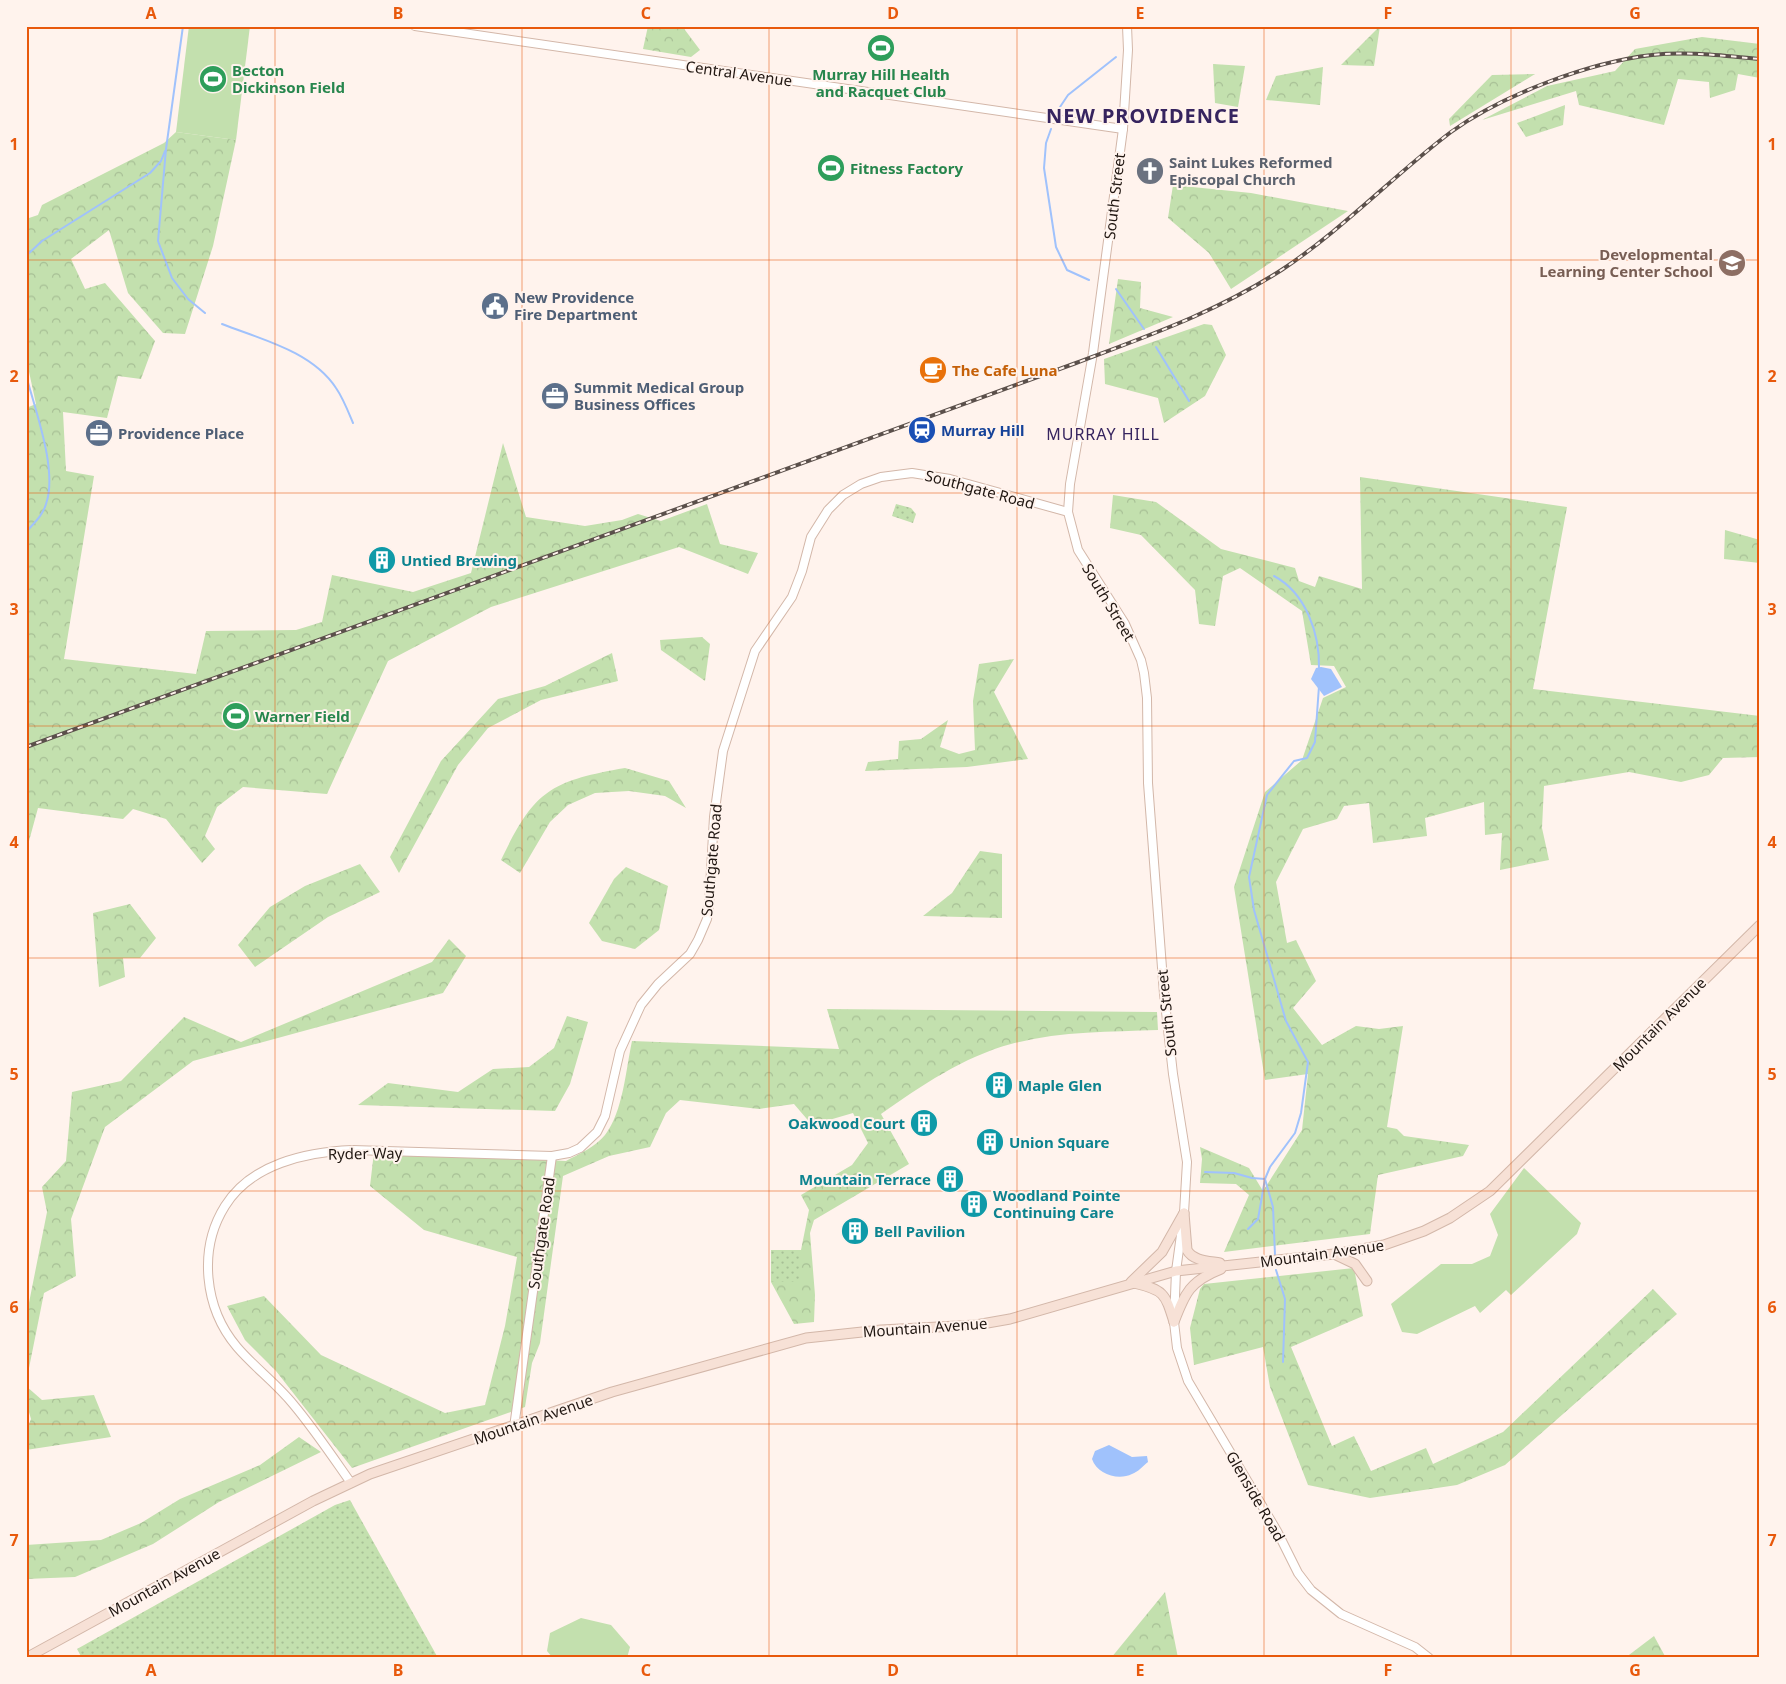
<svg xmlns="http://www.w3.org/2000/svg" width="1786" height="1684" viewBox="0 0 1786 1684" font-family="'Noto Sans',sans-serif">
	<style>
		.grass { fill: #c3e0ae }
		.forest { fill: url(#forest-crowns) }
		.park { fill: url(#park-dots) }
		.water { fill: #a0c2fc }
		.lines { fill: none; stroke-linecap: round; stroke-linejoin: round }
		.stream { stroke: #a0c2fc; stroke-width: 2 }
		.tertiary-casing { stroke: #d3b7a9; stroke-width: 10 }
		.secondary-casing { stroke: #d3b7a9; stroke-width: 11 }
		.tertiary { stroke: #fff; stroke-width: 8 }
		.secondary { stroke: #f7e1d6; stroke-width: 9 }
		.rail-casing { stroke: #5b504b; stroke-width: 4 }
		.rail { stroke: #fff3ed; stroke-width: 2; stroke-dasharray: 5.5; stroke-linecap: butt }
		.grid { fill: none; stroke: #e8590c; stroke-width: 1; stroke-opacity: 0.55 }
		.labels { text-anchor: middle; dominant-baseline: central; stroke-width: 4; stroke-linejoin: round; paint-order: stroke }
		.leisure-label { font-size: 15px; font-weight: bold; fill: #27864d; stroke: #fff3ed; text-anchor: start }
		.street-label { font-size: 15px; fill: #201611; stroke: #fff3ed }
		.worship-label { font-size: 15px; font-weight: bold; fill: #5b616d; stroke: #fff3ed; text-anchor: start }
		.education-label { font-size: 15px; font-weight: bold; fill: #785e54; stroke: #fff3ed; text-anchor: end }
		.service-label { font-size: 15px; font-weight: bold; fill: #4e5e75; stroke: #fff3ed; text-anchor: start }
		.food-label { font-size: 15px; font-weight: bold; fill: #c56008; stroke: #fff3ed; text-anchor: start }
		.transit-label { font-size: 15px; font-weight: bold; fill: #164399; stroke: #fff3ed; text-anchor: start }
		.culture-label { font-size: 15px; font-weight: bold; fill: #0d838f; stroke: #fff3ed; text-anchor: start }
		.neighbourhood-label { font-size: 16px; letter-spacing: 1px; fill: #36245f; stroke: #fff3ed }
		.district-label { font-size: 20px; font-weight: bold; letter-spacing: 1px; fill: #36245f; stroke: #fff3ed }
		.neatline { fill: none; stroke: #e8590c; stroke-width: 2 }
		.grid-label { font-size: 16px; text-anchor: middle; font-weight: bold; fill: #e8590c }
	</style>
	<defs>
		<pattern id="forest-crowns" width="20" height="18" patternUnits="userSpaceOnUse" patternTransform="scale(1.25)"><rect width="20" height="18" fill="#c3e0ae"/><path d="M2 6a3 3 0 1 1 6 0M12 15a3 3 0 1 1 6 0" fill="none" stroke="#a7bf95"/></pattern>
		<pattern id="park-dots" width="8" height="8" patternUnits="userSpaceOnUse" patternTransform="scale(1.25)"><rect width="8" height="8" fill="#c3e0ae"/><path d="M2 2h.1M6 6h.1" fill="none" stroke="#a7bf95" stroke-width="1.8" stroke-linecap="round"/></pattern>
	</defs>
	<rect width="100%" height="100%" fill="#fff3ed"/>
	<g class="grass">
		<path d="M189 26H250L236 140 176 132Z"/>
		<path d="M1524 1168 1581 1223 1577 1234 1511 1295 1506 1290 1480 1313 1475 1306 1417 1334 1402 1332 1391 1304 1441 1264H1472L1490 1256 1498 1235 1490 1214Z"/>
		<path d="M581 1618 611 1625 630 1647 627 1658H553L547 1651 550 1633Z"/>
	</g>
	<g class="forest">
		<path d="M648 26H682L700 50 691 57 643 49Z"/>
		<path d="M1380 26 1374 66 1341 65Z"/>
		<path d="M1702 37 1760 44V78L1738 74 1735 90 1710 98 1709 82 1678 79 1664 125 1579 105 1576 91 1482 120 1547 86 1615 71 1635 49Z"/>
		<path d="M1213 64 1245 66 1238 107 1215 103Z"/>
		<path d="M1323 67 1320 105 1266 100 1276 76Z"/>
		<path d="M1535 74 1450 126 1449 119 1492 75Z"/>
		<path d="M1565 105 1563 125 1526 137 1517 123Z"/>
		<path d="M176 132 236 140 213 246 185 334 163 333 128 293 109 230 71 259 85 289 105 283 155 341 141 379 118 376 107 418 63 412 66 471 94 476 64 659 196 674 206 631 296 630 322 622 332 575 413 592 471 573 503 443 526 517 585 526 622 520 638 514 661 521 707 504 720 544 758 553 748 574 679 547 491 607 388 661 327 794 243 787 217 807 205 836 215 849 202 863 166 819 133 809 123 819 38 808 26 852V408L36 404 26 358V219L38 215 42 205 164 143Z"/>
		<path d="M1173 185 1251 193 1348 211 1231 289 1209 253 1168 218Z"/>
		<path d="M1118 279 1141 282 1140 308 1173 317 1109 344Z"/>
		<path d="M1204 324 1212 325 1226 355 1205 396 1164 423 1158 398 1105 384 1104 359Z"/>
		<path d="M1360 477 1567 507 1533 689 1760 716V757L1723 758 1709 775 1681 782 1629 772 1544 786 1542 828 1549 860 1500 870 1502 833 1485 835 1484 802 1425 818 1427 836 1373 843 1369 803 1344 806 1337 819 1303 829 1276 882 1287 943 1296 940 1316 981 1293 1008 1322 1045 1356 1026 1379 1029 1403 1026 1387 1127 1397 1129 1404 1136 1469 1145 1463 1156 1378 1175 1370 1234 1224 1252 1249 1195 1236 1184 1200 1183 1202 1159 1200 1147 1249 1168 1263 1191 1302 1130 1308 1074 1265 1080 1234 887 1265 792 1302 760 1323 698 1346 687 1334 666 1311 665 1302 611 1240 568 1223 576 1215 626 1199 624 1195 590 1141 535 1110 528 1113 495 1156 502 1221 549 1295 568 1299 581 1315 587 1319 576 1362 589Z"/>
		<path d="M1725 530 1760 540V563L1724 559Z"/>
		<path d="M702 637 710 644 705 681 661 650 660 640Z"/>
		<path d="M612 653 618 681 541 700 488 728 458 765 399 873 390 857 441 761 498 699 545 686Z"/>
		<path d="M1014 659 994 692 1028 759 967 767 865 771 868 762 898 759 899 741 921 739 948 720 940 747 959 754 975 750 973 701 979 664Z"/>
		<path d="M625 768 669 781 686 808 665 796 629 791 595 793 568 805 550 822 520 873 501 860C534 791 550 781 625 768Z"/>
		<path d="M980 851 1002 854V918L923 916 952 893Z"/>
		<path d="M360 864 380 892 328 917 255 967 238 945 270 907 305 886Z"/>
		<path d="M626 867 668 886 659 930 635 949 602 941 589 923 614 879Z"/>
		<path d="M130 904 156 938 140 958H123L125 977 99 987 93 913Z"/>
		<path d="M449 939 466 956 443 993 193 1061 105 1127 71 1219 76 1276 44 1293 26 1383V1318L47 1212 42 1187 66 1161 72 1092 121 1081 184 1017 241 1042 432 962Z"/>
		<path d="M827 1009 1157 1012 1158 1030C1109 1032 1059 1031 1011 1044 963 1057 921 1086 881 1114L909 1164 814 1220 810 1233 815 1295 814 1322 794 1324 771 1282H801V1250L809 1210 801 1195 852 1165 868 1143 853 1113 812 1125 794 1104 759 1109 680 1100 666 1113 650 1147 609 1156 563 1176 540 1343 532 1363 525 1407 352 1468 276 1371 245 1340 227 1306 264 1296 321 1355 445 1413 485 1405 505 1326 517 1257 424 1230 370 1186 374 1152 566 1161C579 1154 595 1147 605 1135 623 1112 626 1069 632 1041L839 1049Z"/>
		<path d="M567 1016 588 1022 570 1084 555 1111 358 1105 388 1083 458 1092 493 1069 529 1067 554 1048Z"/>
		<path d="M1354 1268 1363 1316 1291 1347 1332 1446 1354 1436 1371 1471 1426 1448 1433 1464 1503 1432 1653 1289 1677 1314 1505 1465 1457 1485 1370 1498 1308 1485 1270 1387 1263 1347 1194 1365 1190 1328 1200 1289 1204 1284Z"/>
		<path d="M26 1386 42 1400 94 1395 111 1437 26 1450V1431L31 1419 26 1402Z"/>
		<path d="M299 1437 321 1452 219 1502 153 1544 75 1577 26 1579V1545L101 1540 141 1523 180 1499 260 1465Z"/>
		<path d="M1165 1592 1178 1658H1111Z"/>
		<path d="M1654 1636 1666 1658H1625Z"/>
	</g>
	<g class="park">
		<path d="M896 504 911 508 916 514 913 523 892 516Z"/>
		<rect x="771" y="1250" width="30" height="32"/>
		<path d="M350 1500 438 1658H82L77 1649 335 1505Z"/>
	</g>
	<g class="water">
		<path d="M1321 667 1331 669 1342 687 1324 696 1311 679 1316 668Z"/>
		<path d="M1109 1445 1132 1457 1147 1456 1148 1462C1143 1466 1138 1472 1132 1474 1118 1481 1097 1474 1092 1459L1095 1451Z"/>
	</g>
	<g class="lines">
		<g class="stream">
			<path d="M183 26 166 149 158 241 172 278 188 299 205 313"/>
			<path d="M1060 107 1068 95 1116 57"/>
			<path d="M1051 129 1046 143 1044 168 1056 247 1067 270 1089 280"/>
			<path d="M26 256 42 241 150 173 161 161 165 151"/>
			<path d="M1116 289 1144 329"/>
			<path d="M222 324C260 339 312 351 336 388 343 398 348 411 353 423"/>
			<path d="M1156 347 1189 401"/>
			<path d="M26 375C35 410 58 470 46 504 43 515 34 523 26 532"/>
			<path d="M1274 576C1306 593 1320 634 1319 669"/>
			<path d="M1205 1172 1234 1173 1252 1178 1265 1179 1273 1207 1275 1255"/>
			<path d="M1248 1229 1258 1219 1265 1179 1270 1167 1295 1133 1301 1113 1308 1062 1286 1021 1254 910 1249 877 1267 795 1294 761 1307 758 1315 742 1319 686"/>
			<path d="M1276 1270 1285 1299 1283 1362"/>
		</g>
		<defs>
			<g id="tertiary">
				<path d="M415 26 1123 129"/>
				<path d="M1127 26 1128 50 1123 129 1093 353 1070 484 1068 512 1078 550 1125 624 1141 660 1144 673 1147 698 1148 783 1164 994 1173 1074 1187 1162 1184 1213 1176 1271 1174 1322 1177 1348 1188 1381 1277 1531 1298 1573 1311 1590 1341 1614 1415 1647 1429 1658"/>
				<path d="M514 1427 552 1156"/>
				<path d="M351 1483C332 1456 314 1429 293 1404 276 1383 254 1367 237 1347 204 1308 198 1249 225 1206 251 1164 306 1152 352 1150L552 1156 569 1153 580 1148 597 1132 605 1116 620 1051 641 1005 658 984 690 954 698 940 707 919 709 905 714 817 723 751 755 651 792 597 802 571 811 537 828 510 843 495 861 484 881 477 912 473 950 479 1068 512"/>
			</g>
			<g id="secondary">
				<path d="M1184 1213 1187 1250C1193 1261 1209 1261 1220 1263"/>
				<path d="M1334 1254 1355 1264 1367 1281"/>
				<path d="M1131 1282 1162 1252 1184 1213"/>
				<path d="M1134 1283C1164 1290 1165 1293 1174 1322"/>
				<path d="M1174 1322C1185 1293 1190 1281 1221 1269"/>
				<path d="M26 1658 313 1501 370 1474 612 1392 806 1338 881 1330 976 1325 1010 1319 1176 1271 1334 1254 1384 1245 1424 1231 1450 1218 1490 1191 1760 925"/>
			</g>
		</defs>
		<use href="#tertiary" class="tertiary-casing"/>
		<use href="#secondary" class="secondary-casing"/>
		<use href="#tertiary" class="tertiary"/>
		<use href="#secondary" class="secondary"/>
		<defs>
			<path id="rail" d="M26 747 1076 363C1150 335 1217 312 1283 269 1343 229 1394 175 1451 132 1502 95 1590 62 1652 55 1688 51 1724 56 1760 59"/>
		</defs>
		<use href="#rail" class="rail-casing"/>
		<use href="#rail" class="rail"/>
	</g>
	<path class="grid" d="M275 26V1658M522 26V1658M769 26V1658M1017 26V1658M1264 26V1658M1511 26V1658M26 260H1760M26 493H1760M26 726H1760M26 958H1760M26 1191H1760M26 1424H1760"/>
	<defs>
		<symbol id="stadium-disc" viewBox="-11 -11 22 22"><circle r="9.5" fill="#2e9e5b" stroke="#fff3ed"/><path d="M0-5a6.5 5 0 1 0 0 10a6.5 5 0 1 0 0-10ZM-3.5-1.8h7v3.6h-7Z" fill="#fff"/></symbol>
		<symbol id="church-disc" viewBox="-11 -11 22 22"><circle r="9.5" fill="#6b7280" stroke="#fff3ed"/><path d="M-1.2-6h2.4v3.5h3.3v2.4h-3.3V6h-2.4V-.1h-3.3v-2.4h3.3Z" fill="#fff"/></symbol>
		<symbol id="school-disc" viewBox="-11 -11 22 22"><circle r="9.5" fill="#8d6e63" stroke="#fff3ed"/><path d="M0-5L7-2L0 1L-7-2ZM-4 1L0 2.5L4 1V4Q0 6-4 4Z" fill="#fff"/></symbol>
		<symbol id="civic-disc" viewBox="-11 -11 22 22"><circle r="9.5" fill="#5c6f8a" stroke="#fff3ed"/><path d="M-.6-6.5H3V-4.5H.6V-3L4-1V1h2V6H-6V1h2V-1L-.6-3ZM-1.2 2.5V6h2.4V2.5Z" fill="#fff"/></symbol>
		<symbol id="cafe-disc" viewBox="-11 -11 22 22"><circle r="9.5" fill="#e8710a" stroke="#fff3ed"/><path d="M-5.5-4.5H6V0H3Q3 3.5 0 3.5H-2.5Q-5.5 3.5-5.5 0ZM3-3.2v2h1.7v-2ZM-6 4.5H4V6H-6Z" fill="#fff"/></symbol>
		<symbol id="office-disc" viewBox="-11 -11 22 22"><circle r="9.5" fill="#5c6f8a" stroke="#fff3ed"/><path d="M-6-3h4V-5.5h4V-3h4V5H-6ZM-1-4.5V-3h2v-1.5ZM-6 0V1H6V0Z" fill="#fff"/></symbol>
		<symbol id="station-disc" viewBox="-11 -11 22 22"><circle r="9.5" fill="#1a4fb4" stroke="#fff3ed"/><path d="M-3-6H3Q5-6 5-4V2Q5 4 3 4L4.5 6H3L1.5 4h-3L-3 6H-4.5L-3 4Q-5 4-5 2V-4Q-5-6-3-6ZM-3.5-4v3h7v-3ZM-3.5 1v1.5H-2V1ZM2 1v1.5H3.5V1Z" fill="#fff"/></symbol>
		<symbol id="building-disc" viewBox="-11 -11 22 22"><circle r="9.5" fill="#0f9aa8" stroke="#fff3ed"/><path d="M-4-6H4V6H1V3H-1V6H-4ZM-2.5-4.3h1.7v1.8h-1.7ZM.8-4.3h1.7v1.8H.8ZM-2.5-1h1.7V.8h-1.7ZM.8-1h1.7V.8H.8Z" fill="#fff"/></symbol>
	</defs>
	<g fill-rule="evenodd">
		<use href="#stadium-disc" x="865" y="32" width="32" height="32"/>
		<use href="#stadium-disc" x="197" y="63" width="32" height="32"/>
		<use href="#stadium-disc" x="815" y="152" width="32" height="32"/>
		<use href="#church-disc" x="1134" y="155" width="32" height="32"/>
		<use href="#school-disc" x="1716" y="247" width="32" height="32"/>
		<use href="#civic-disc" x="479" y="290" width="32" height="32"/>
		<use href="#cafe-disc" x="917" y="354" width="32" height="32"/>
		<use href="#office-disc" x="539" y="380" width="32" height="32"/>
		<use href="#station-disc" x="906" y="414" width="32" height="32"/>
		<use href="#office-disc" x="83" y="417" width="32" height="32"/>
		<use href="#building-disc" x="366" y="544" width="32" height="32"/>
		<use href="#stadium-disc" x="220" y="700" width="32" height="32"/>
		<use href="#building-disc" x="983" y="1069" width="32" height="32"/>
		<use href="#building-disc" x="908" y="1107" width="32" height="32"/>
		<use href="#building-disc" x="974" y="1126" width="32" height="32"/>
		<use href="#building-disc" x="934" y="1163" width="32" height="32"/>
		<use href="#building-disc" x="958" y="1188" width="32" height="32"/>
		<use href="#building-disc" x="839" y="1215" width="32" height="32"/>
	</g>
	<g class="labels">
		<g class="leisure-label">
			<text x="232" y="70">Becton<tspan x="232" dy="17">Dickinson Field</tspan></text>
			<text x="881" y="74" text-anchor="middle">Murray Hill Health<tspan x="881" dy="17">and Racquet Club</tspan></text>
			<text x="850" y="168">Fitness Factory</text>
			<text x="255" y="716">Warner Field</text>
		</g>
		<g class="street-label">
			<text transform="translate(739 73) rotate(8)">Central Avenue</text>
			<text transform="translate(1114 196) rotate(-83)">South Street</text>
			<text transform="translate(980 489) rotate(15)">Southgate Road</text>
			<text transform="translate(1109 602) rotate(59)">South Street</text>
			<text transform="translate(711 860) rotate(-85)">Southgate Road</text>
			<text transform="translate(1166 1013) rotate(-96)">South Street</text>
			<text transform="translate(1659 1024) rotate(-45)">Mountain Avenue</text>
			<text transform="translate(365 1153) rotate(-1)">Ryder Way</text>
			<text transform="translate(541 1233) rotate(-82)">Southgate Road</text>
			<text transform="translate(1322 1253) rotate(-8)">Mountain Avenue</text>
			<text transform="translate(925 1327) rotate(-4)">Mountain Avenue</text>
			<text transform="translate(533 1419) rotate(-19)">Mountain Avenue</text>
			<text transform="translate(1256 1496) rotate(60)">Glenside Road</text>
			<text transform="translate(164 1582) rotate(-29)">Mountain Avenue</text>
		</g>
		<g class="worship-label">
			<text x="1169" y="162">Saint Lukes Reformed<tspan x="1169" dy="17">Episcopal Church</tspan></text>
		</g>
		<g class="education-label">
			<text x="1713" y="254">Developmental<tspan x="1713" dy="17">Learning Center School</tspan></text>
		</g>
		<g class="service-label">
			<text x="514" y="297">New Providence<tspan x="514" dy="17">Fire Department</tspan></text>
			<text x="574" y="387">Summit Medical Group<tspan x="574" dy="17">Business Offices</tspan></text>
			<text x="118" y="433">Providence Place</text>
		</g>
		<g class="food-label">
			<text x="952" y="370">The Cafe Luna</text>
		</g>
		<g class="transit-label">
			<text x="941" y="430">Murray Hill</text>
		</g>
		<g class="culture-label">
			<text x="401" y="560">Untied Brewing</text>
			<text x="1018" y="1085">Maple Glen</text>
			<text x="905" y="1123" text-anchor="end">Oakwood Court</text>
			<text x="1009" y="1142">Union Square</text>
			<text x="931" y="1179" text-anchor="end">Mountain Terrace</text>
			<text x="993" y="1195">Woodland Pointe<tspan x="993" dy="17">Continuing Care</tspan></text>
			<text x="874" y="1231">Bell Pavilion</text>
		</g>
		<g class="neighbourhood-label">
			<text x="1103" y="434">MURRAY HILL</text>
		</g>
		<g class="district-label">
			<text x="1143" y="115">NEW PROVIDENCE</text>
		</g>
	</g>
	<rect width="1786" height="1684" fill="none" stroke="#fff3ed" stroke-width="55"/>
	<rect x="28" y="28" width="1730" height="1628" class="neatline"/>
	<g class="grid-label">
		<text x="151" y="19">A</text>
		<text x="398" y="19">B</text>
		<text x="646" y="19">C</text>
		<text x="893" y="19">D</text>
		<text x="1140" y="19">E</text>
		<text x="1388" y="19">F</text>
		<text x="1635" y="19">G</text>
		<text x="14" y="150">1</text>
		<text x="1772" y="150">1</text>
		<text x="14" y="382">2</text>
		<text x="1772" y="382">2</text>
		<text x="14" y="615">3</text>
		<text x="1772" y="615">3</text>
		<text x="14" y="848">4</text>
		<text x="1772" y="848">4</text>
		<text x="14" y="1080">5</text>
		<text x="1772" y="1080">5</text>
		<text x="14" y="1313">6</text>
		<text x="1772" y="1313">6</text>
		<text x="14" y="1546">7</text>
		<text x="1772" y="1546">7</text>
		<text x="151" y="1676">A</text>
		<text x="398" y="1676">B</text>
		<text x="646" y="1676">C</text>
		<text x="893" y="1676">D</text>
		<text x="1140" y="1676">E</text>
		<text x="1388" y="1676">F</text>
		<text x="1635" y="1676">G</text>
	</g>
</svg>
